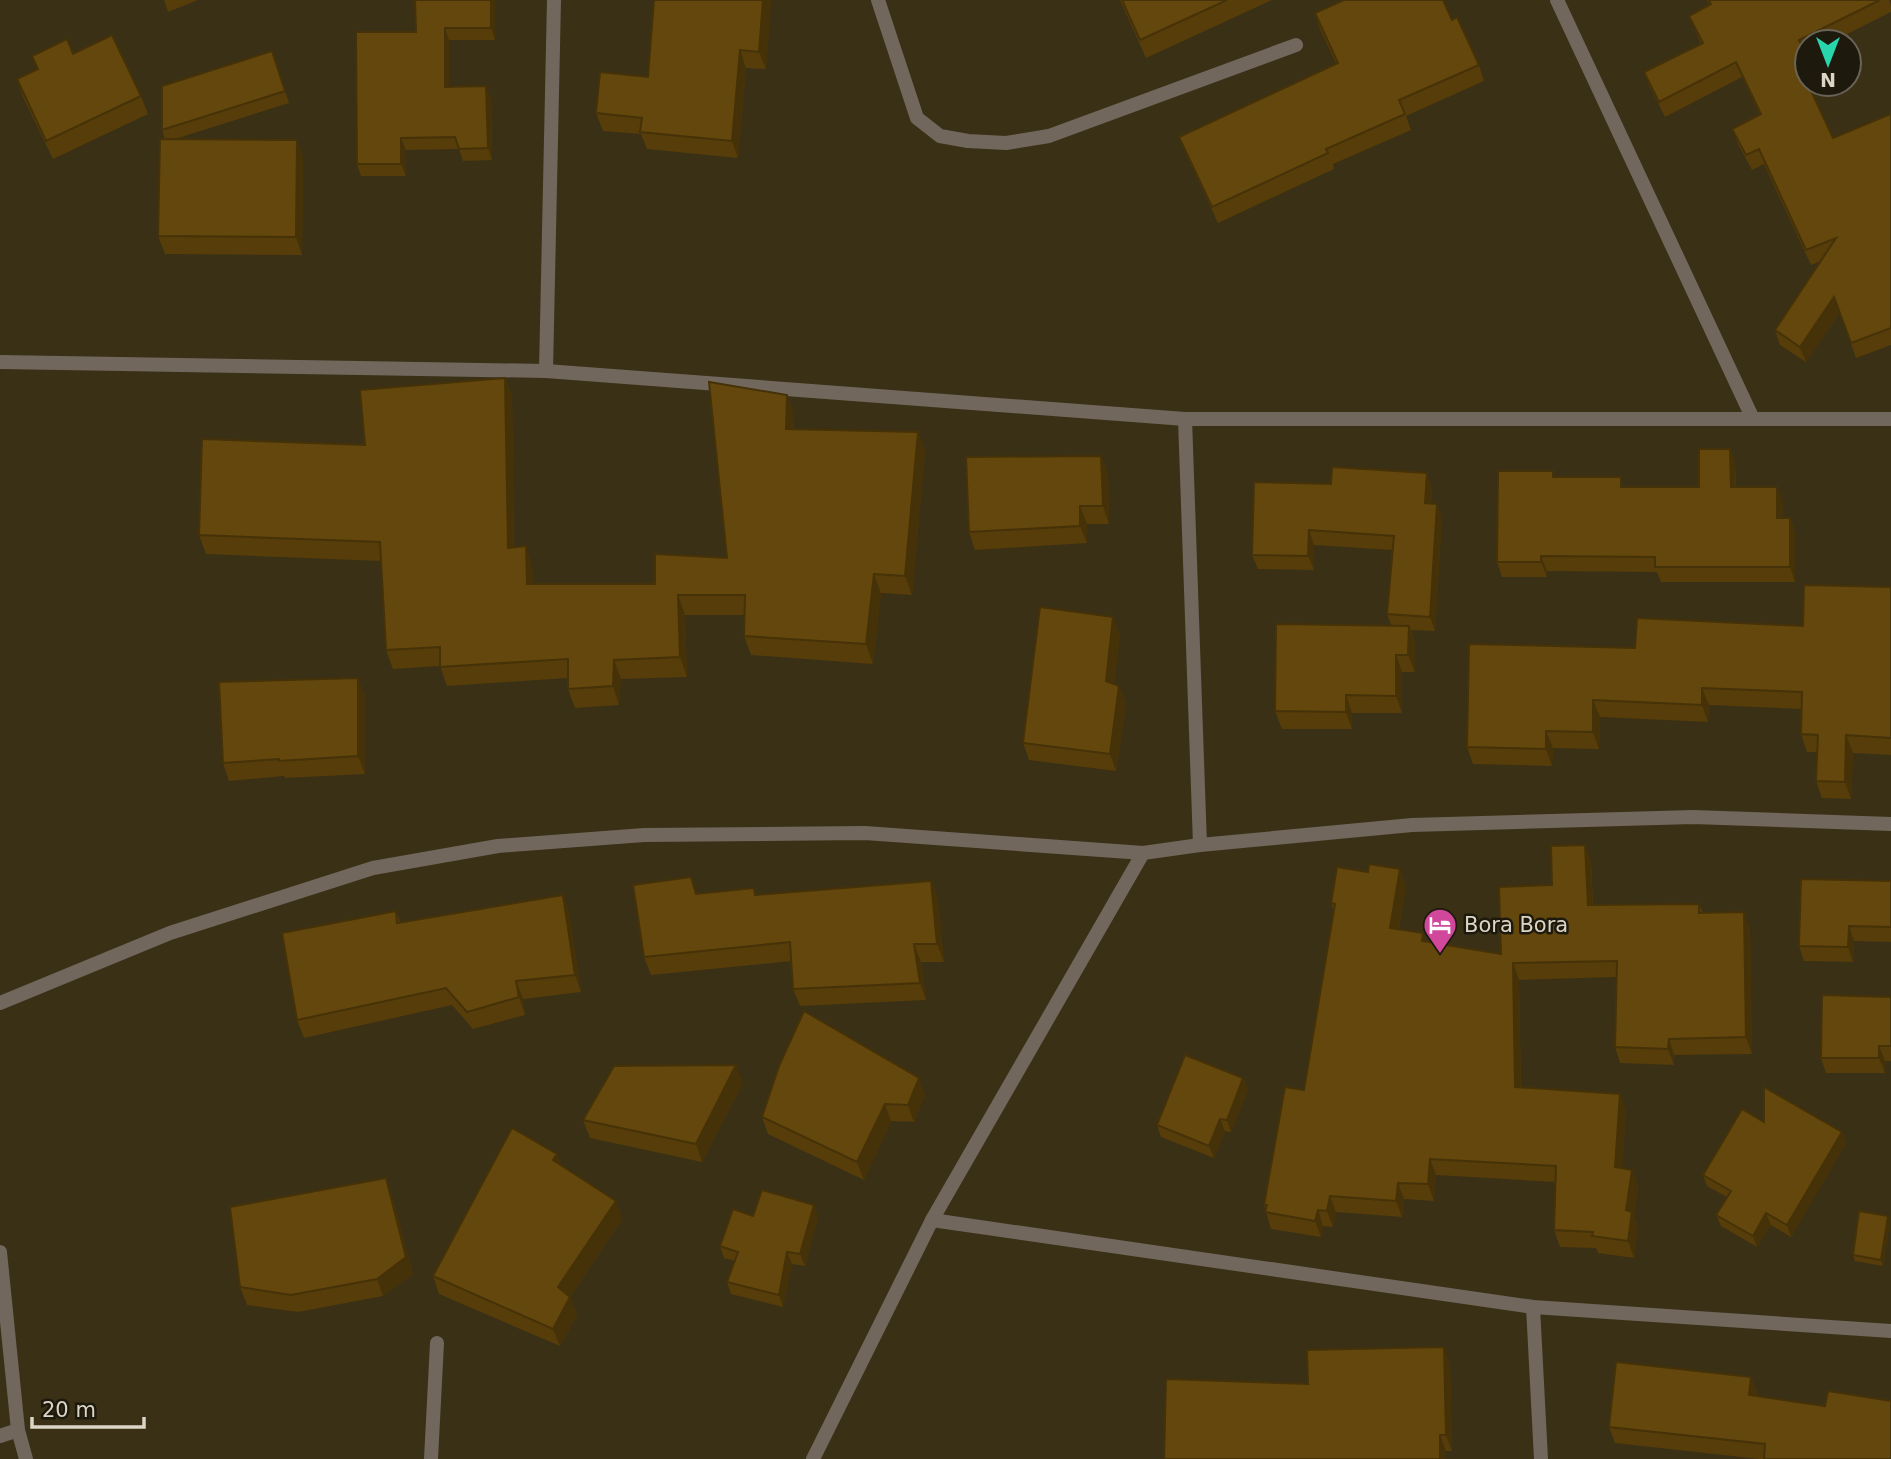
<svg xmlns="http://www.w3.org/2000/svg" width="1891" height="1459" viewBox="0 0 1891 1459" font-family="'DejaVu Sans',sans-serif">
	<style>
		.lines { fill: none; stroke-linecap: round; stroke-linejoin: round }
		.service { stroke: #71675d; stroke-width: 14 }
		.minor { stroke: #71675d; stroke-width: 14 }
		.wall { fill: #563d0a }
		.shaded-wall { fill: #463208 }
		.building { fill: #64470c; stroke: #463208; stroke-width: 2 }
		.labels { text-anchor: middle; dominant-baseline: central; stroke-width: 5; stroke-linejoin: round; paint-order: stroke }
		.poi-label { font-size: 21px; fill: #dbd5c6; stroke: #1d190d; text-anchor: start }
	</style>
	<rect width="100%" height="100%" fill="#3a3016"/>
	<g class="lines">
		<path class="service" d="M878 0 917 118 940 136 968 141 1006 143 1049 136 1296 45"/>
		<g class="minor">
			<path d="M1557 0 1753 419"/>
			<path d="M0 362 546 371 1185 419H1891"/>
			<path d="M546 371 554 0"/>
			<path d="M1185 419 1200 845"/>
			<path d="M0 1003 170 933 373 868 498 846 644 835 865 833 1143 853 1200 845 1412 825 1693 817 1891 824"/>
			<path d="M932 1220 1533 1307 1891 1331"/>
			<path d="M0 1252 18 1430 26 1459"/>
			<path d="M1533 1307 1541 1459"/>
			<path d="M0 1436 18 1430"/>
			<path d="M431 1459 437 1343"/>
			<path d="M813 1459 932 1220 1143 853"/>
		</g>
	</g>
	<g class="wall">
		<path d="M164 0H198L168 12Z"/>
		<path d="M415 0H495V40H449V87L491 98 492 160 463 161 459 149 406 150V176H361L357 164 416 32Z"/>
		<path d="M654 0H771L766 69 746 68 738 158 647 149 641 134 603 131 596 113 648 77Z"/>
		<path d="M1120 0H1272L1146 58Z"/>
		<path d="M1707 0H1889L1891 5V12L1831 42H1807V76L1805 78 1833 138 1891 114V345L1856 358 1840 312 1806 362 1780 345 1775 330 1821 261 1811 265 1764 164 1752 170 1738 144 1732 129 1760 115 1742 77 1665 117 1650 87 1644 72 1701 44 1689 16 1710 5Z"/>
		<path d="M1315 13 1452 20 1479 65 1484 81 1406 116 1411 130 1333 164 1334 169 1218 223 1185 152 1179 137 1336 63 1320 29Z"/>
		<path d="M73 54 141 96 148 114 53 159 23 97 17 79 37 70 32 56Z"/>
		<path d="M276 63 289 103 175 139 297 140 303 157 302 255 165 254 158 236 165 139 162 130Z"/>
		<path d="M505 378 512 397 514 547 532 566 533 584H655L727 558 787 395 794 414V429L918 432 925 451 912 595 881 593 873 664 751 655 744 636 745 615H685L687 677 621 679 619 705 575 708 568 689V678L447 686 440 666 393 669 386 650 381 561 206 554 199 535Z"/>
		<path d="M1730 449 1735 464 1736 487H1777L1783 502V518H1790L1795 533V582H1661L1657 572 1547 571V577H1502L1497 562 1553 471 1555 477 1625 487H1699Z"/>
		<path d="M1101 456 1108 474 1109 524H1087V543L975 550 969 532Z"/>
		<path d="M1254 482 1432 487 1431 504H1437L1442 518 1435 631 1411 630 1415 643V672H1402V713H1352V729H1282L1275 711 1391 625 1387 614 1392 550 1314 545V570L1258 569 1252 555Z"/>
		<path d="M1891 587V755L1853 753 1851 799 1822 798 1816 781 1817 752H1807L1801 734V709L1709 705 1708 722 1600 717 1599 749 1553 748 1552 766 1473 764 1467 747 1635 648 1803 626Z"/>
		<path d="M1120 635 1114 684 1119 686 1126 704 1116 771 1029 760 1023 743Z"/>
		<path d="M365 695V774L285 778 284 776 229 781 223 763Z"/>
		<path d="M1591 861 1593 905 1699 904 1703 913 1750 928 1752 1054 1674 1055V1065L1620 1063 1615 1047 1617 977 1519 980 1521 1088 1626 1110 1622 1168 1632 1170 1638 1186 1634 1216 1638 1228 1634 1258 1598 1253 1596 1248 1560 1247 1554 1230 1556 1182 1436 1175 1434 1201 1404 1199 1402 1217 1336 1212 1333 1227 1323 1226 1321 1237 1271 1229 1264 1205 1304 1090 1334 912 1331 903 1368 872 1400 869 1406 886 1399 929 1426 941 1501 954 1552 885Z"/>
		<path d="M931 881 938 899 944 962H921L926 1000 800 1006 793 989 791 961 651 975 644 957 698 894 757 895Z"/>
		<path d="M1891 881V942L1854 941 1853 962 1804 961 1799 946Z"/>
		<path d="M563 895 569 913 581 992 523 999 525 1015 473 1029 452 1005 304 1038 297 1020 396 911 400 922Z"/>
		<path d="M1891 997V1061H1885V1073H1826L1821 1058Z"/>
		<path d="M1243 1078 1248 1090 1231 1132 1225 1131 1214 1158 1161 1137 1157 1125Z"/>
		<path d="M743 1083 702 1162 590 1138 583 1120Z"/>
		<path d="M925 1095 914 1122 891 1121 864 1180 768 1134 762 1117Z"/>
		<path d="M1764 1122 1846 1143 1791 1237 1771 1225 1757 1247 1721 1226 1716 1215 1727 1197 1707 1186 1703 1175Z"/>
		<path d="M561 1166 622 1219 570 1297 577 1315 560 1346 439 1294 433 1276Z"/>
		<path d="M386 1178 392 1196 413 1274 383 1296 298 1312 247 1305 240 1287Z"/>
		<path d="M753 1216 818 1217 805 1266 792 1264 783 1307 731 1294 727 1282 735 1261 724 1258 720 1246Z"/>
		<path d="M1890 1222 1883 1266 1855 1261 1853 1255Z"/>
		<path d="M1450 1364 1452 1451H1446V1459H1164L1308 1384Z"/>
		<path d="M1751 1377 1757 1393V1396L1825 1406 1891 1459H1759L1615 1443 1609 1427Z"/>
	</g>
	<g class="shaded-wall">
		<path d="M491 0H495V40L491 28Z"/>
		<path d="M763 0H771L766 69 759 52Z"/>
		<path d="M445 28 449 40V99L445 87Z"/>
		<path d="M740 50 746 68 738 158 732 141Z"/>
		<path d="M486 86 491 98 492 160 488 148Z"/>
		<path d="M401 138 406 150V176L401 164Z"/>
		<path d="M297 140 303 157 302 255 296 237Z"/>
		<path d="M1834 297 1840 312 1806 362 1800 347Z"/>
		<path d="M505 378 512 397 514 567 508 548Z"/>
		<path d="M787 395 794 414 793 448 786 429Z"/>
		<path d="M918 432 925 451 912 595 905 576Z"/>
		<path d="M1730 449 1735 464 1736 502 1731 487Z"/>
		<path d="M1101 456 1108 474 1109 524 1103 506Z"/>
		<path d="M1427 473 1432 487 1430 518 1425 503Z"/>
		<path d="M1777 487 1783 502V533L1777 518Z"/>
		<path d="M1437 504 1442 518 1435 631 1430 617Z"/>
		<path d="M1080 506 1087 524V543L1080 526Z"/>
		<path d="M1790 518 1795 533V582L1790 567Z"/>
		<path d="M1309 530 1314 545V570L1308 556Z"/>
		<path d="M526 546 532 566 534 603 527 584Z"/>
		<path d="M1541 556 1547 571V577L1541 562Z"/>
		<path d="M874 574 881 593 873 664 866 644Z"/>
		<path d="M678 595 685 615 687 677 680 657Z"/>
		<path d="M1113 617 1120 635 1112 699 1106 681Z"/>
		<path d="M1409 626 1415 643V672L1408 655Z"/>
		<path d="M1396 655 1402 672V713L1396 696Z"/>
		<path d="M614 660 621 679 619 705 613 686Z"/>
		<path d="M358 678 365 695V774L358 756Z"/>
		<path d="M1119 686 1126 704 1116 771 1110 754Z"/>
		<path d="M1702 688 1709 705 1708 722 1702 705Z"/>
		<path d="M1346 695 1352 713V729L1346 712Z"/>
		<path d="M1593 700 1600 717 1599 749 1593 732Z"/>
		<path d="M1546 731 1553 748 1552 766 1546 749Z"/>
		<path d="M1846 735 1853 753 1851 799 1845 782Z"/>
		<path d="M1585 845 1591 861 1593 921 1588 905Z"/>
		<path d="M1400 869 1406 886 1396 944 1390 928Z"/>
		<path d="M931 881 938 899 944 962 937 944Z"/>
		<path d="M563 895 569 913 581 992 575 975Z"/>
		<path d="M1744 912 1750 928 1752 1054 1746 1037Z"/>
		<path d="M1849 926 1854 941 1853 962 1848 947Z"/>
		<path d="M914 944 921 962 926 1000 920 983Z"/>
		<path d="M1513 963 1519 980 1521 1104 1515 1087Z"/>
		<path d="M516 981 523 999 525 1015 519 997Z"/>
		<path d="M1669 1039 1674 1055V1065L1668 1049Z"/>
		<path d="M1879 1046 1885 1061V1073L1879 1058Z"/>
		<path d="M736 1065 743 1083 702 1162 696 1144Z"/>
		<path d="M919 1078 925 1095 914 1122 908 1105Z"/>
		<path d="M1243 1078 1248 1090 1231 1132 1227 1120Z"/>
		<path d="M1620 1094 1626 1110 1621 1184 1615 1167Z"/>
		<path d="M885 1104 891 1121 864 1180 857 1162Z"/>
		<path d="M1220 1119 1225 1131 1214 1158 1209 1146Z"/>
		<path d="M1842 1132 1846 1143 1791 1237 1787 1225Z"/>
		<path d="M557 1154 564 1171 553 1160Z"/>
		<path d="M1430 1159 1436 1175 1434 1201 1428 1184Z"/>
		<path d="M1632 1170 1638 1186 1634 1216 1638 1228 1634 1258 1628 1241 1626 1210Z"/>
		<path d="M386 1178 392 1196 413 1274 383 1296 377 1279Z"/>
		<path d="M1398 1183 1404 1199 1402 1217 1396 1201Z"/>
		<path d="M1330 1196 1336 1212 1333 1227 1327 1211Z"/>
		<path d="M616 1201 622 1219 565 1305 558 1287Z"/>
		<path d="M814 1205 818 1217 805 1266 800 1254Z"/>
		<path d="M1318 1210 1323 1226 1321 1237 1315 1221Z"/>
		<path d="M1766 1213 1771 1225 1757 1247 1753 1236Z"/>
		<path d="M1888 1216 1890 1222 1883 1266 1881 1260Z"/>
		<path d="M787 1252 792 1264 783 1307 779 1295Z"/>
		<path d="M570 1297 577 1315 560 1346 553 1329Z"/>
		<path d="M1444 1347 1450 1364 1452 1451 1446 1435Z"/>
		<path d="M1751 1377 1757 1393 1755 1411 1749 1395Z"/>
		<path d="M1440 1435 1446 1451V1459H1440Z"/>
	</g>
	<g class="building">
		<path d="M415 0H491V28H445V87L486 86 488 148 459 149 455 137 401 138V164H357L356 32H416Z"/>
		<path d="M654 0H763L759 52 740 50 732 141 640 132 642 118 596 113 600 72 648 77Z"/>
		<path d="M1122 0H1227L1140 40Z"/>
		<path d="M1344 0H1443L1452 20 1457 17 1479 65 1399 100 1405 114 1326 149 1328 153 1212 207 1179 137 1338 63 1315 13Z"/>
		<path d="M1709 0H1880L1799 40 1807 56V59L1798 63 1833 138 1891 114V328L1851 343 1834 297 1800 347 1775 330 1836 238 1806 250 1759 149 1746 155 1732 129 1761 114 1736 62 1659 102 1644 72 1703 43 1689 16 1711 4Z"/>
		<path d="M112 35 141 96 46 141 17 79 38 69 32 56 67 39 73 54Z"/>
		<path d="M272 51 285 91 162 130V86Z"/>
		<path d="M160 139 297 140 296 237 158 236Z"/>
		<path d="M505 378 508 548 526 546 527 584H655V554L727 558 709 382 787 395 786 429 918 432 905 576 874 574 866 644 744 636 745 595H678L680 657 614 660 613 686 568 689V659L440 667V647L386 650 380 542 199 535 202 439 365 445 360 390Z"/>
		<path d="M1699 449H1730L1731 487H1777V518H1790V567H1655V557L1541 556V562H1497L1498 471H1553V477H1621V487H1699Z"/>
		<path d="M1101 456 1103 506H1080V526L969 532 966 457Z"/>
		<path d="M1332 467 1427 473 1425 503 1437 504 1430 617 1387 614 1394 536 1309 530 1308 556 1252 555 1254 482 1331 484Z"/>
		<path d="M1804 585 1891 587V738L1846 735 1845 782 1816 781 1818 735 1801 734 1802 692 1702 688V705L1593 700V732L1546 731V749L1467 747 1469 644 1635 648 1637 618 1803 626Z"/>
		<path d="M1040 607 1113 617 1106 681 1119 686 1110 754 1023 743Z"/>
		<path d="M1276 624 1409 626 1408 655H1396V696L1346 695V712L1275 711Z"/>
		<path d="M358 678V756L279 761V759L223 763 219 682Z"/>
		<path d="M1585 845 1588 905 1699 904V913L1744 912 1746 1037 1669 1039 1668 1049 1615 1047 1617 961 1513 963 1515 1087 1620 1094 1615 1167 1632 1170 1626 1210 1632 1212 1628 1241 1592 1236 1593 1232 1554 1230 1556 1166 1430 1159 1428 1184 1398 1183 1396 1201 1330 1196 1327 1211 1318 1210 1315 1221 1265 1212 1267 1205H1264L1285 1087 1304 1090 1335 904 1331 903 1337 867 1368 872 1369 864 1400 869 1390 928 1423 933 1422 941 1501 954 1499 887 1552 885 1551 846Z"/>
		<path d="M691 877 696 894 754 888 755 895 931 881 937 944H914L920 983 793 989 790 942 644 957 633 885Z"/>
		<path d="M1801 879 1891 881V927L1849 926 1848 947 1799 946Z"/>
		<path d="M563 895 575 975 516 981 519 997 467 1012 446 988 297 1020 282 933 396 911 397 923Z"/>
		<path d="M1822 995 1891 997V1046H1879V1058H1821Z"/>
		<path d="M804 1011 919 1078 908 1105 885 1104 857 1162 762 1117 779 1066Z"/>
		<path d="M1185 1055 1243 1078 1227 1120 1220 1119 1209 1146 1157 1125Z"/>
		<path d="M736 1065 696 1144 583 1120 614 1066Z"/>
		<path d="M1764 1087 1842 1132 1787 1225 1766 1213 1753 1236 1716 1215 1731 1191 1703 1175 1742 1109 1764 1122Z"/>
		<path d="M512 1128 557 1154 553 1160 616 1201 558 1287 570 1297 553 1329 433 1276Z"/>
		<path d="M386 1178 406 1257 377 1279 291 1295 240 1287 230 1207Z"/>
		<path d="M762 1190 814 1205 800 1254 787 1252 779 1295 727 1282 738 1252 720 1246 733 1209 753 1216Z"/>
		<path d="M1859 1211 1888 1216 1881 1260 1853 1255Z"/>
		<path d="M1444 1347 1446 1435H1440V1459H1164L1166 1379 1308 1384 1307 1350Z"/>
		<path d="M1616 1362 1751 1377 1749 1395 1825 1406 1828 1391 1891 1401V1459H1764L1765 1444 1609 1427Z"/>
	</g>
	<defs>
		<symbol id="hotel-pin" viewBox="-11 -11 22 30"><path d="M0 17L-7.5 6A9.5 9.5 0 1 1 7.5 6Z" fill="#d1479c" stroke="#1d190d"/><path d="M-6-4.5h1.5V1H6V5H4.5V3h-9V5H-6ZM-4 0a1.8 1.8 0 1 1 3.6 0ZM.5 0V-2.5h3Q6-2.5 6 0Z" fill="#fff"/></symbol>
	</defs>
	<g fill-rule="evenodd">
		<use href="#hotel-pin" x="1421" y="906" width="38" height="52"/>
	</g>
	<g class="labels">
		<g class="poi-label">
			<text x="1464" y="925">Bora Bora</text>
		</g>
	</g>
	<g transform="translate(1828 63) rotate(180)"><circle r="33" fill="#1d190d" stroke="#696457" stroke-width="2"/>
	<path d="M0-5L12 26L0 18L-12 26Z" fill="#28d5ad"/>
	<text y="-10" font-size="19" font-weight="bold" text-anchor="middle" fill="#dbd5c6">N</text>
	</g>
	<path d="M32 1417v10h112v-10" fill="none" stroke="#dbd5c6" stroke-width="3.5"/>
	<text x="42" y="1417" font-size="21" fill="#dbd5c6" stroke="#1d190d" stroke-width="5" paint-order="stroke">20 m</text>
</svg>
